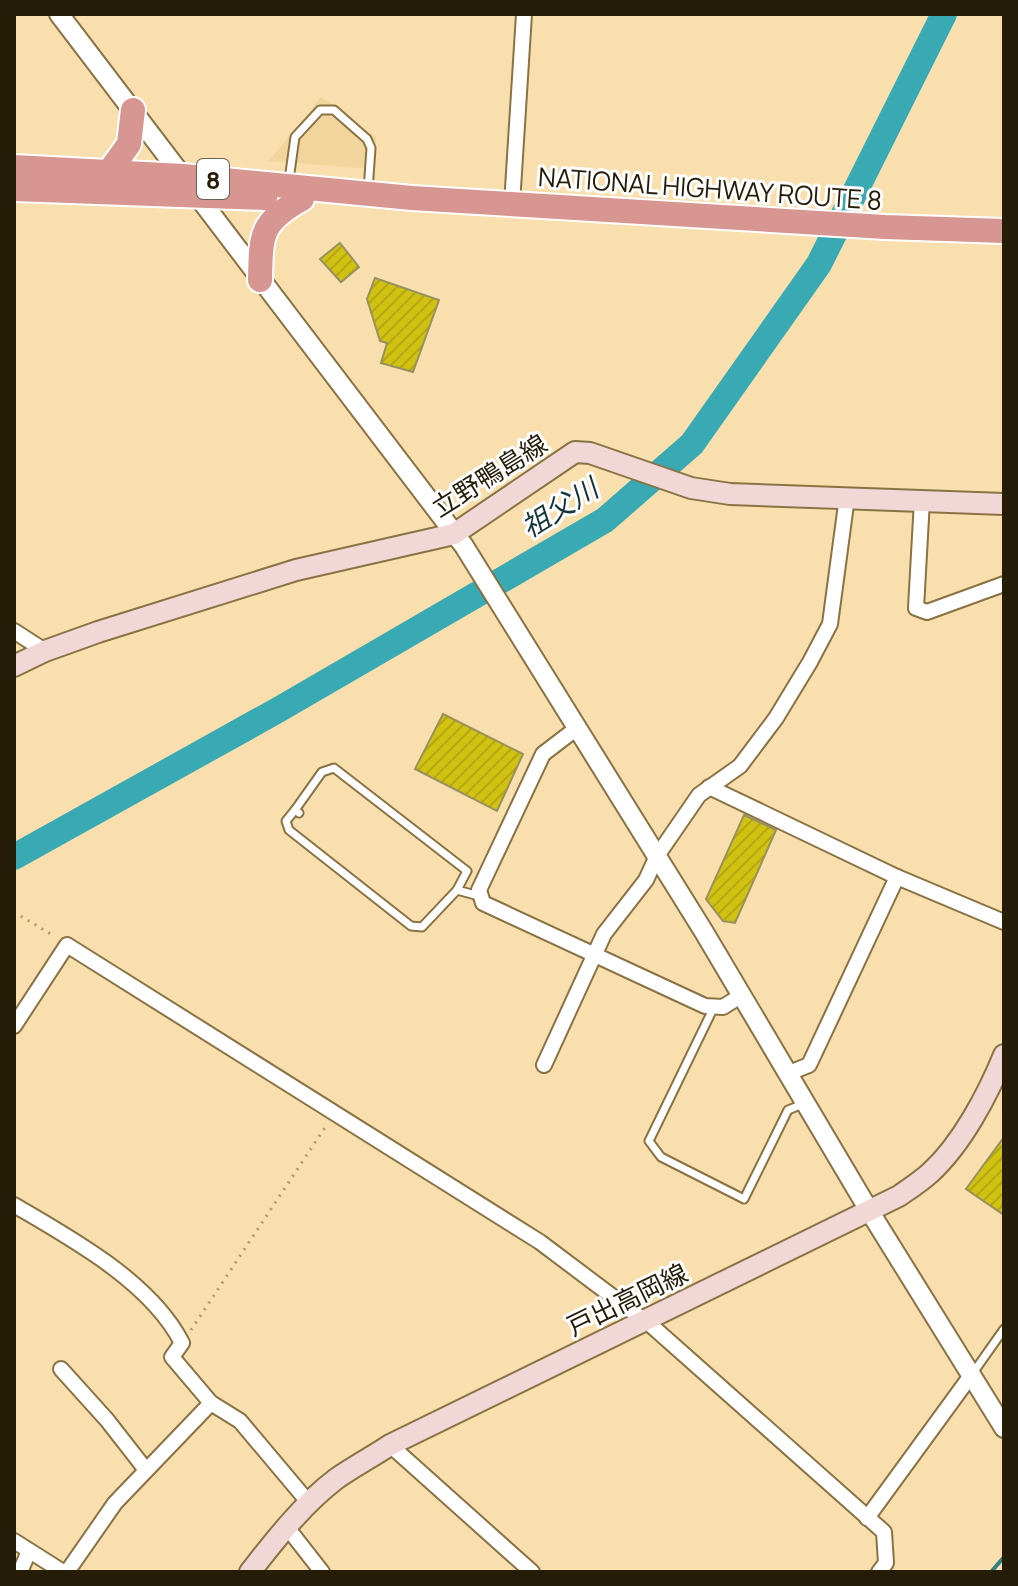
<svg xmlns="http://www.w3.org/2000/svg" width="1018" height="1586" viewBox="0 0 1018 1586" font-family="Manrope,'Noto Sans JP',sans-serif">
	<style>
		.built { fill: #f2d59c }
		.lines { fill: none; stroke-linecap: round; stroke-linejoin: round }
		.stream { stroke: #338080; stroke-width: 4 }
		.river { stroke: #39aab3; stroke-width: 26 }
		.building { fill: url(#building-hatch); stroke: #96915e; stroke-width: 2 }
		.service-casing { stroke: #897243; stroke-width: 11 }
		.minor-casing { stroke: #897243; stroke-width: 18 }
		.tertiary-casing { stroke: #897243; stroke-width: 22 }
		.secondary-casing { stroke: #897243; stroke-width: 24 }
		.trunk-casing { stroke: #fff; stroke-width: 28 }
		.path { stroke: #ae9a73; stroke-width: 3; stroke-dasharray: 2 6; stroke-linecap: butt }
		.service { stroke: #fff; stroke-width: 7 }
		.minor { stroke: #fff; stroke-width: 14 }
		.tertiary { stroke: #fff; stroke-width: 18 }
		.secondary { stroke: #f1d8d6; stroke-width: 20 }
		.trunk { stroke: #d89692; stroke-width: 24 }
		.labels { text-anchor: middle; dominant-baseline: central; stroke-width: 6; stroke-linejoin: round; paint-order: stroke }
		.shield { fill: #fff; stroke: #676153; stroke-width: 2 }
		.shield-label { font-size: 24px; font-weight: bold; fill: #261d09 }
		.street-label { font-size: 26px; fill: #261d09; stroke: #fff }
		.water-label { font-size: 28px; font-style: italic; fill: #16373a; stroke: #fff }
	</style>
	<defs>
		<pattern id="building-hatch" width="6" height="6" patternUnits="userSpaceOnUse" patternTransform="scale(2)"><rect width="6" height="6" fill="#d1c212"/><path d="M-1 1l2-2M0 6l6-6M5 7l2-2" fill="none" stroke="#b3a610"/></pattern>
	</defs>
	<rect width="100%" height="100%" fill="#f9dfad"/>
	<path class="built" d="M321 97 376 137 374 169 269 161Z"/>
	<g class="lines">
		<path class="stream" d="M991 1572 1004 1557"/>
		<path class="river" d="M14 857 278 710 605 520 692 444 819 264 944 14"/>
	</g>
	<g class="building">
		<path d="M340 243 359 267 341 282 320 259Z"/>
		<path d="M375 278 439 300 413 372 381 363 387 343 380 341 367 299Z"/>
		<path d="M443 714 523 754 497 811 415 769Z"/>
		<path d="M744 815 776 830 735 923 723 921 706 899Z"/>
		<path d="M1004 1137V1215L966 1189Z"/>
	</g>
	<g class="lines">
		<defs>
			<g id="service">
				<path d="M289 180 295 137 320 110H334L367 139 371 148 368 191"/>
				<path d="M295 810 286 821 289 830 411 926 422 927 457 890"/>
				<path d="M299 813 295 810 322 772 334 768 467 871 457 890 479 896"/>
				<path d="M714 1007 649 1141 661 1157 744 1199 788 1110 803 1104"/>
				<path d="M973 1373 1004 1329"/>
			</g>
			<g id="minor">
				<path d="M512 204 524 14"/>
				<path d="M922 500 916 608 927 612 1004 584"/>
				<path d="M14 631 45 651"/>
				<path d="M577 728 543 754 479 890 483 903 705 1006 723 1007 742 995"/>
				<path d="M709 787 897 877 1004 922"/>
				<path d="M14 1026 67 945 540 1242 653 1327 884 1532 886 1563 879 1572"/>
				<path d="M544 1065 604 934 646 880 657 856 699 795 740 766 776 718 810 662 830 624 847 497"/>
				<path d="M789 1073 809 1065 897 877"/>
				<path d="M14 1205C72 1239 151 1282 182 1343L172 1357 211 1403 240 1421 309 1503"/>
				<path d="M61 1369 107 1420 146 1470"/>
				<path d="M390 1445 532 1572"/>
				<path d="M867 1518 972 1374"/>
				<path d="M286 1526 322 1572"/>
				<path d="M14 1541 63 1572"/>
				<path d="M20 1572 29 1551"/>
				<path d="M67 1572 115 1503 211 1403"/>
			</g>
			<path id="tertiary" d="M59 14 464 546 704 932 870 1212 1004 1428"/>
			<g id="secondary">
				<path d="M14 666 45 651 98 632 296 570 454 534 575 452 590 453 691 488 730 494 1004 504"/>
				<path d="M250 1572C276 1539 302 1505 336 1479 353 1467 372 1457 390 1445L899 1196C909 1189 920 1182 930 1173 962 1144 988 1094 1004 1055"/>
			</g>
			<g id="trunk">
				<path d="M14 167 183 176 412 198 885 227 1004 231"/>
				<path d="M108 173 129 144 133 110"/>
				<path d="M14 189 265 198"/>
				<path d="M260 280C261 235 260 222 302 199"/>
			</g>
		</defs>
		<use href="#service" class="service-casing"/>
		<use href="#minor" class="minor-casing"/>
		<use href="#tertiary" class="tertiary-casing"/>
		<use href="#secondary" class="secondary-casing"/>
		<use href="#trunk" class="trunk-casing"/>
		<g class="path">
			<path d="M14 912 54 936"/>
			<path d="M191 1330 326 1126"/>
		</g>
		<use href="#service" class="service"/>
		<use href="#minor" class="minor"/>
		<use href="#tertiary" class="tertiary"/>
		<use href="#secondary" class="secondary"/>
		<use href="#trunk" class="trunk"/>
	</g>
	<g class="labels">
		<rect class="shield" x="197" y="159" width="32" height="40" rx="6"/>
		<g class="shield-label">
			<text x="213" y="179">8</text>
		</g>
		<g class="street-label">
			<text transform="translate(710 188) rotate(4)">NATIONAL HIGHWAY ROUTE 8</text>
			<text transform="translate(489 475) rotate(-32)">立野鴨島線</text>
			<text transform="translate(627 1299) rotate(-26)">戸出高岡線</text>
		</g>
		<g class="water-label">
			<text transform="translate(559 507) rotate(-32)">祖父川</text>
		</g>
	</g>
	<rect width="1018" height="1586" fill="none" stroke="#261d09" stroke-width="32"/>
</svg>
